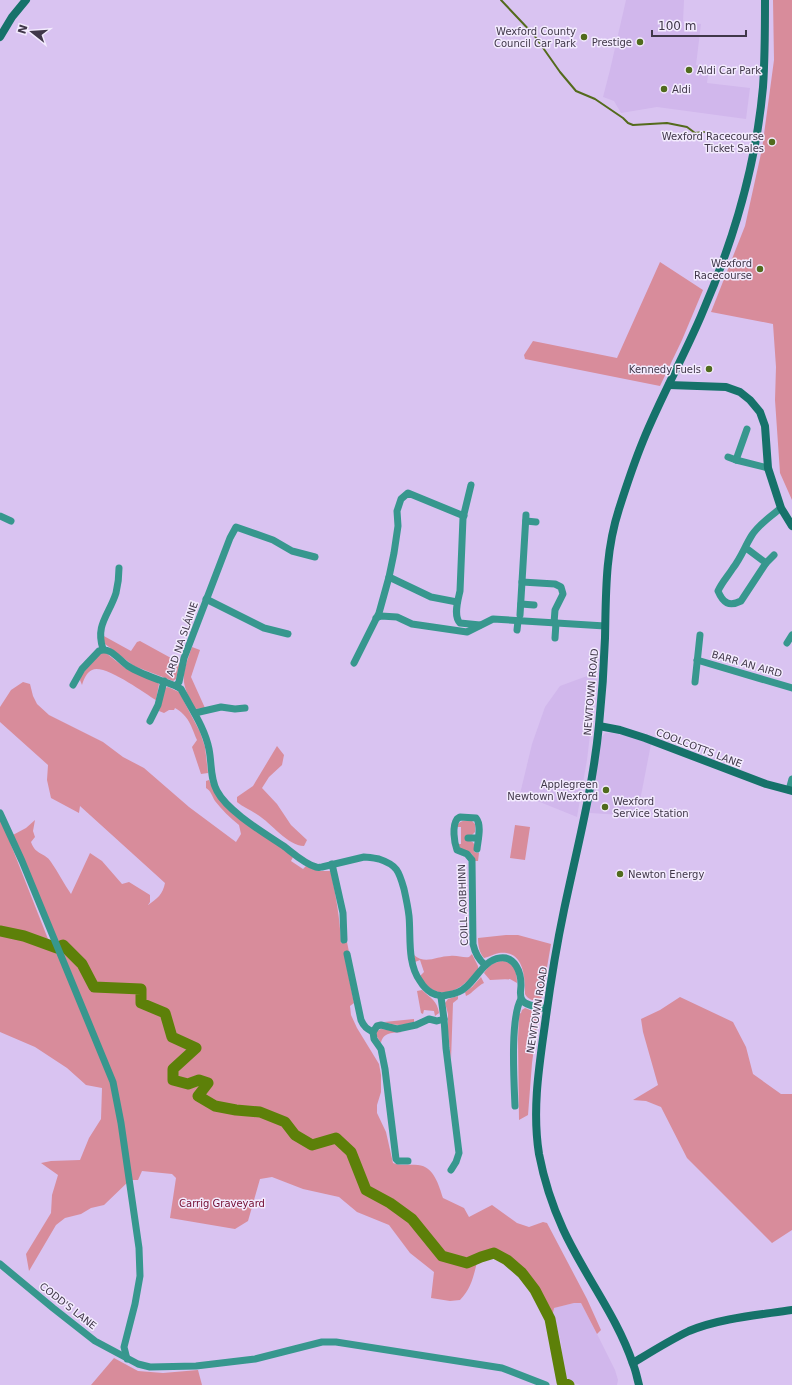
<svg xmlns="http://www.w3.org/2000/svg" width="792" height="1385" viewBox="0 0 792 1385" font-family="'DejaVu Sans',sans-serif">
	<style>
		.built { fill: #d1b7ec }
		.green { fill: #d88c9b }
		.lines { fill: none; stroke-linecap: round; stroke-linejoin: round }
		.stream { stroke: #546a1c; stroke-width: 2 }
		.river { stroke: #5d8009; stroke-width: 11 }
		.street { stroke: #37978e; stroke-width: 7 }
		.secondary { stroke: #16726a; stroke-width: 8 }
		.poi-dot { fill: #506b1d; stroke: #f3ebfe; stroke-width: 1.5 }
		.labels { text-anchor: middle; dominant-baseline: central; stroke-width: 3; stroke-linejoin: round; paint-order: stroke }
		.poi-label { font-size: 10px; fill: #403749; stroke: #f3ebfe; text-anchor: end }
		.street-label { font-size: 10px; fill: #403749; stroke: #f3ebfe }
		.park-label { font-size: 10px; fill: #720b31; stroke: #f3ebfe }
	</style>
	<rect width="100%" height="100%" fill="#d9c3f1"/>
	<g class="built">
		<path d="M626 0H684L683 22 701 24 696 65 709 67 707 83 750 88 746 119 657 107 621 113 614 101 603 97 610 70Z"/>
		<path d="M597 675 587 760 577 817 520 794 532 744 545 707 560 686 587 676Z"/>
		<path d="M605 733H612L625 735 651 744 637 816 590 813 601 738Z"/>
		<path d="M574 1303H581L597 1334 615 1370 618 1380 617 1385H580L574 1383 566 1377 564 1373 561 1342 556 1324 551 1317 553 1313 554 1308Z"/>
	</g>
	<g class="green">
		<path d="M773 0H792V500L780 473 775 400 776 367 773 324 711 312 745 226 762 149 774 60Z"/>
		<path d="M660 262 703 290 682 340 660 386 525 359 524 355 533 341 617 358Z"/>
		<path d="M102 635 131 651 137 642 140 641 180 663 176 679 173 681 134 666 105 644Z"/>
		<path d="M192 647 200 650 191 677 205 708 195 709C180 681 181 677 192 647Z"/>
		<path d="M103 653H106L125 668 156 681 159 684 156 700C144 693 104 663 92 670 86 673 84 679 82 685L80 680 81 675 100 654Z"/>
		<path d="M23 682 30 684 33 696 37 704 49 715 103 742 123 757 144 768 189 807 236 842 241 834 239 825C230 818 222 810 215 801 212 796 211 791 206 788V781L209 780 216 795 293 857 291 861 303 869 306 866 318 871H330L331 873C336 896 340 919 341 943L347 942 349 952 344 953 354 1003 350 1006 351 1015 357 1028 379 1064 381 1075V1092L377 1105V1113L386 1132 393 1163C401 1166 409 1164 418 1165 434 1166 439 1186 443 1198L464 1208 469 1217 492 1205 517 1223 529 1227 543 1222 547 1223 587 1299 601 1330 597 1334 581 1303H574L554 1308 553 1313 550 1319C535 1291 523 1269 494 1253L478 1258C474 1274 472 1288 460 1300L450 1301 431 1298 434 1272 410 1253 389 1225 357 1212 339 1197 303 1189 272 1177 260 1179 248 1221 235 1229 170 1218 176 1178 172 1174 142 1171 138 1180H130L104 1205 91 1208 81 1214 65 1218 56 1225 29 1271 26 1254 51 1213 52 1195 58 1175 41 1163 51 1161 80 1160 89 1138 101 1119 102 1088 86 1085 67 1068 35 1047 0 1032V931L24 936 56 948 11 836 26 828 35 820 33 831 35 837 31 842C36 856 45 852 51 862 58 872 64 884 71 894L90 853 102 861 122 884 129 882 150 895V902L148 905C157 899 163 894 165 883L80 806 79 813 51 798 47 780 48 765 0 722V707L11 690Z"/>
		<path d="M168 687 179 692 200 732 205 747 208 773 201 774 192 747 197 740C191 726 189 716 175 708L174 710H169L164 713 159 711 165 688Z"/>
		<path d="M277 746 284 755 282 765 269 777 262 788 277 804 291 825 307 840 304 846C288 846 271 823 258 815 251 810 243 807 237 802V797L253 786Z"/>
		<path d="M0 820 2 822 48 939 0 928Z"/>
		<path d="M471 820 475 824V832L472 835H466V840C475 841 475 844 474 852L479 853 478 861H475C473 852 468 851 460 849L458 844H461V827H457C459 820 464 821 471 820Z"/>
		<path d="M515 825 530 827 525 860 510 858Z"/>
		<path d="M506 935H518L551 944 542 997 538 1001C533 1000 528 1000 525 994 525 977 524 950 499 953 494 954 489 957 484 958 479 952 478 945 478 938Z"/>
		<path d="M472 954 478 966V970C461 991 437 1005 420 976L424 972 420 960 415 962 414 955C425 965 437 956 450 956 457 955 463 958 469 957Z"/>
		<path d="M502 961C514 962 517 972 517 983L510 979 490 980 484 973C489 965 493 963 502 961Z"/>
		<path d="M481 977 484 983C477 986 473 993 466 996L465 992 472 987Z"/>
		<path d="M422 990C431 999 437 1000 439 1013L435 1016 434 1011 424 1010 423 1014 421 1013 417 991Z"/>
		<path d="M458 996V999L453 1003 451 1060 448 1032V1014L445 1003 448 999Z"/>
		<path d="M680 997 733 1022 746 1047 753 1074 781 1094H792V1230L772 1243 687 1158 661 1107 646 1101 633 1100 658 1085 643 1032 641 1019 660 1010Z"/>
		<path d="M525 1008 535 1012 538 1018 532 1063 528 1115 519 1120 518 1039 519 1014 521 1013 522 1010Z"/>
		<path d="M414 1019V1022C401 1026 397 1026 384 1022Z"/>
		<path d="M381 1029 402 1032C393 1033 383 1032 381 1043L376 1035 377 1031Z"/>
		<path d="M114 1358 138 1371 163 1373 198 1370 202 1385H91Z"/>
	</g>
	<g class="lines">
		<path class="stream" d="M501 0 534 35 560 72 576 91 595 99 623 118 628 123 633 125 667 123 687 127 695 133 704 132"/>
		<path class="river" d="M0 931 24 936 57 948 63 945 82 964 94 987 141 989V1003L165 1013 172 1037 196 1048 173 1069V1080L188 1084 199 1080 208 1083 198 1096 215 1106 236 1110 260 1112 285 1122 295 1135 312 1145 336 1138 351 1152 366 1190 390 1203 412 1219 442 1256 467 1263 481 1257 494 1253 507 1260 522 1273 535 1290 550 1319 562 1382 569 1385"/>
		<g class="street">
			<path d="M747 429 736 460 768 468"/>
			<path d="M728 457 736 460"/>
			<path d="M471 485 463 518 460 591C458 600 453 616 460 623L480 625"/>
			<path d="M0 516 11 521"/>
			<path d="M526 521 536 522"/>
			<path d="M746 548 766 563 741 601C729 607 723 603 718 591 722 582 728 576 733 568 741 558 745 546 752 535 759 524 771 516 781 508"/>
			<path d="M766 563 774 555"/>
			<path d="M389 577 431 597 457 602"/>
			<path d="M522 582 555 584 561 587 563 594 555 610 554 623"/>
			<path d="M206 599 264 628 288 634"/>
			<path d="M521 604 534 605"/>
			<path d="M520 615 526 515"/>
			<path d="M376 618 381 616 397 617 412 624 467 632 493 619 605 626"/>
			<path d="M517 630 518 621"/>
			<path d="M555 638 556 623"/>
			<path d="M787 643 792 635"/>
			<path d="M103 649C95 625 109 615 116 593 118 585 119 577 119 568"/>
			<path d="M697 660 792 688"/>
			<path d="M354 663 379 613 389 577 394 553 398 526 397 511 401 499 408 493 464 516"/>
			<path d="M695 682 700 635"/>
			<path d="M73 685 82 669 99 651C110 646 119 660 128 666 142 675 160 680 176 686L181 689C191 708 205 728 209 749 212 764 210 778 217 791 228 812 266 834 285 847 294 854 305 864 316 867 318 868 320 867 322 867L364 857C369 857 374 858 379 859 397 865 399 871 404 889 406 898 408 907 409 916 411 937 407 963 420 981 426 991 436 998 447 995 454 994 461 992 466 987 477 978 484 960 500 958 515 956 521 972 521 985 521 990 519 995 522 1000 526 1006 539 1007 547 1009"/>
			<path d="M176 686 179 682 184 658 230 538 236 527 273 540 292 551 315 557"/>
			<path d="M195 713 221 707 235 709 245 708"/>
			<path d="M150 721 158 705 164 681"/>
			<path d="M789 790 792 779"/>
			<path d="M0 813 22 861 113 1082 121 1123 139 1248 140 1276 135 1304 124 1347 127 1359"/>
			<path d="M468 838H478"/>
			<path d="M477 849C478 840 482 825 476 818L460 817 457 819C452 826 454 842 457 850L467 854 472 860 473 944C475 953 478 959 485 965"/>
			<path d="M332 864 343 913 344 940"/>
			<path d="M347 954 361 1020C364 1027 367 1029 373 1032"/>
			<path d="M441 997 444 1019 446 1048 459 1153 456 1162 451 1170"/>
			<path d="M515 1106C514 1082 510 1018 521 999"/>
			<path d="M408 1161H398L396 1159 385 1069 381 1049 374 1039 373 1032 377 1026 381 1025 397 1029 402 1028 416 1025 429 1019 437 1021 444 1019"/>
			<path d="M0 1264 53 1308 95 1341 138 1364 150 1367 196 1366 255 1359 322 1342H336L502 1368 546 1385"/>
		</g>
		<g class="secondary">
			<path d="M0 37 12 17 26 0"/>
			<path d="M669 385 726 387 740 392 750 400 760 412 765 426 768 468 781 508 792 526"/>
			<path d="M599 726 620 730 645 738 766 784 792 791"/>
			<path d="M633 1363C651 1352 670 1340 689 1331 720 1318 759 1315 792 1310"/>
			<path d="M639 1385C637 1378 636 1371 633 1364 617 1316 584 1275 563 1229 552 1205 544 1180 539 1154 532 1110 539 1067 545 1024 550 986 556 948 564 910 577 848 593 788 599 725 602 696 604 667 605 638 606 595 605 552 619 509 626 487 634 463 643 441 660 399 683 358 701 316 732 245 756 165 763 87 765 58 765 29 765 0"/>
		</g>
	</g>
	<g class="poi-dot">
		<circle cx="584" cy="37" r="4"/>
		<circle cx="640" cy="42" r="4"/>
		<circle cx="689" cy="70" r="4"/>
		<circle cx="664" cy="89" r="4"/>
		<circle cx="772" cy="142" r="4"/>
		<circle cx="760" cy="269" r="4"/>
		<circle cx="709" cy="369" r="4"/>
		<circle cx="606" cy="790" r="4"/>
		<circle cx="605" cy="807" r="4"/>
		<circle cx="620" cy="874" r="4"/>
	</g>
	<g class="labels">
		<g class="poi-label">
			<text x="576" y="31">Wexford County<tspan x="576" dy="12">Council Car Park</tspan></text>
			<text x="632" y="42">Prestige</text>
			<text x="697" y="70" text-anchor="start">Aldi Car Park</text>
			<text x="672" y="89" text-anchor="start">Aldi</text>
			<text x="764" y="136">Wexford Racecourse<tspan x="764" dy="12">Ticket Sales</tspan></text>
			<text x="752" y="263">Wexford<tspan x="752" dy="12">Racecourse</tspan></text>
			<text x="701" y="369">Kennedy Fuels</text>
			<text x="598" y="784">Applegreen<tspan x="598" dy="12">Newtown Wexford</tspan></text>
			<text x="613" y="801" text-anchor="start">Wexford<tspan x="613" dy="12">Service Station</tspan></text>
			<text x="628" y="874" text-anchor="start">Newton Energy</text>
		</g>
		<g class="street-label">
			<text transform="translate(182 639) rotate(-71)">ARD NA SLÁINE</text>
			<text transform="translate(747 664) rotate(16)">BARR AN AIRD</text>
			<text transform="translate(591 692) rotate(-85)">NEWTOWN ROAD</text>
			<text transform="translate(699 748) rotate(21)">COOLCOTTS LANE</text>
			<text transform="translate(463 905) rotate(-92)">COILL AOIBHINN</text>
			<text transform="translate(537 1010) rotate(-81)">NEWTOWN ROAD</text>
			<text transform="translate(68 1306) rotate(38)">CODD'S LANE</text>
		</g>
		<g class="park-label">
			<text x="222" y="1203">Carrig Graveyard</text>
		</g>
	</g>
	<g transform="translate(32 32) rotate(287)" stroke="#f3ebfe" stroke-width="3" paint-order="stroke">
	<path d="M0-3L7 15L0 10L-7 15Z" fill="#403749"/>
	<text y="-6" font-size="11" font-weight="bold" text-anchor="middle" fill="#403749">N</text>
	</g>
	<path d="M652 30v6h94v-6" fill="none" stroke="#403749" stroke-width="2"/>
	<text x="658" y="30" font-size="12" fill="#403749" stroke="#f3ebfe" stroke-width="3" paint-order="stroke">100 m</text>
</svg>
